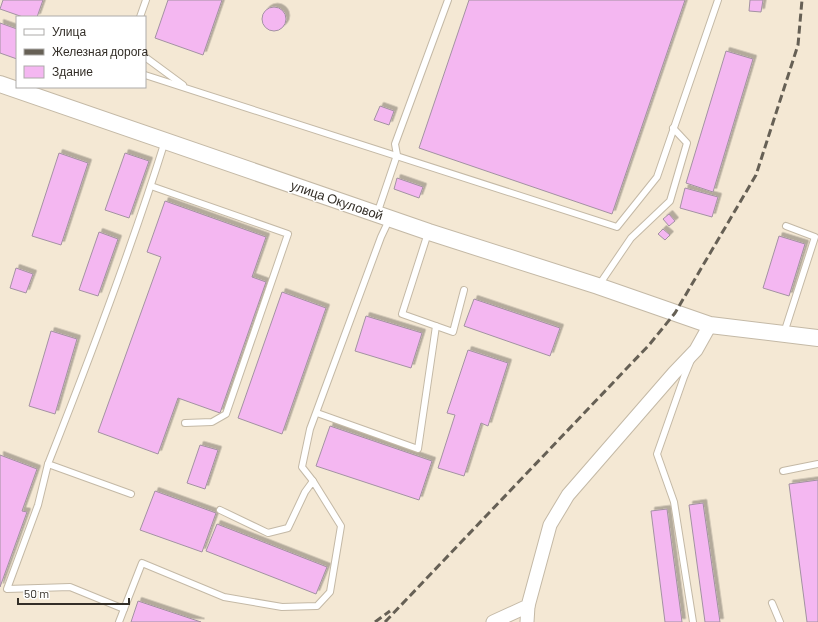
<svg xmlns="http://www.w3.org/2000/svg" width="818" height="622" viewBox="0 0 818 622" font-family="Barlow,sans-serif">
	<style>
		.building { fill: #f4b7f1; stroke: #a392a2; filter: url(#shadow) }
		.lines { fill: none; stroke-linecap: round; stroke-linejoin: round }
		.service-casing { stroke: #c4b9a6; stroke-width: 8 }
		.minor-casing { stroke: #c4b9a6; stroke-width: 15 }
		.tertiary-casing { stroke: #c4b9a6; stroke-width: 18 }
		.service { stroke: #fff; stroke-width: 6 }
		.minor { stroke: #fff; stroke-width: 13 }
		.tertiary { stroke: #fff; stroke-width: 16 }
		.rail { stroke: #666055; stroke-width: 3; stroke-dasharray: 8 4; stroke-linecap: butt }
		.labels { text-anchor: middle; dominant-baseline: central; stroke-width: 3; stroke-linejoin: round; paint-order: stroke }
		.street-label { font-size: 13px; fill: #332e27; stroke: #fff }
	</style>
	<defs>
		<filter id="shadow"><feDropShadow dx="3.5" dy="-3.5" stdDeviation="0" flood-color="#0004"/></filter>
	</defs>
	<rect width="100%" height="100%" fill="#f4e8d4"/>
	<g class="building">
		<path d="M3 0H43L37 17H23L0 9Z"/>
		<path d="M168 0H222L203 55 155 38Z"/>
		<path d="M469 0H685L612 214 419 148Z"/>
		<path d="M750 0H763L761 12 749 11Z"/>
		<circle cx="274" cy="19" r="12"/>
		<path d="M0 23 17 29V59L0 53Z"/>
		<path d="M726 51 753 59 713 192 686 183Z"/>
		<path d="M380 106 394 111 389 125 374 120Z"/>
		<path d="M59 153 88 163 61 245 32 236Z"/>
		<path d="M125 153 149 161 129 218 105 210Z"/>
		<path d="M397 178 423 187 419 198 394 189Z"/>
		<path d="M685 188 718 197 712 217 680 208Z"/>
		<path d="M165 201 266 237 252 277 266 282 220 413 178 398 158 454 98 432 161 257 147 252Z"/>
		<path d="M669 214 675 221 669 226 663 219Z"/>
		<path d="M663 229 670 235 665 240 658 234Z"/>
		<path d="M99 232 118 239 98 296 79 290Z"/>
		<path d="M779 236 805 244 789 296 763 288Z"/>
		<path d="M16 268 33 274 26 293 10 288Z"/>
		<path d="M282 292 326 308 282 434 238 418Z"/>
		<path d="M474 299 560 328 550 356 464 326Z"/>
		<path d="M366 316 422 333 411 368 355 351Z"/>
		<path d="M51 331 77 339 55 414 29 406Z"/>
		<path d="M468 350 508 363 488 426 481 423 464 476 438 468 455 415 447 413Z"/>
		<path d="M330 426 432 461 419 500 316 466Z"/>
		<path d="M200 445 218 450 205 489 187 483Z"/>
		<path d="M0 455 37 469 22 511 27 512 0 587Z"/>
		<path d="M818 480V622H807L789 484Z"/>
		<path d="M155 491 216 513 202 552 140 530Z"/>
		<path d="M703 503 720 622H705L689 505Z"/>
		<path d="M667 509 682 622H665L651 511Z"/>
		<path d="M217 524 327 567 316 594 206 551Z"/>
		<path d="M138 601 201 622H131Z"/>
	</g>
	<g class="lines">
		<defs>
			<g id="service">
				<path d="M140 17 146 0"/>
				<path d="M145 57 183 85"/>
				<path d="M145 75 617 227 657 177 718 0"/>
				<path d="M151 186 288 234 226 414 212 422 185 423"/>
				<path d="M377 214 397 155 395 144 448 0"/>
				<path d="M599 285 631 238 670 201 687 143 673 128"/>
				<path d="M436 326 453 332 464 290"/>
				<path d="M784 333 815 237 786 226"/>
				<path d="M691 360 684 377 657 454 674 502 693 622"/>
				<path d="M317 413 418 449 436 326 402 314 428 233"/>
				<path d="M48 464 38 505 7 589 70 587 124 609 119 622"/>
				<path d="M783 471 818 464"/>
				<path d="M313 481 302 467 310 429 381 237 389 220"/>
				<path d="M131 494 48 464C90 358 131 250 165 141"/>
				<path d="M772 603 780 622"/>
				<path d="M124 609 142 563 224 597 282 607 317 606 330 592 341 526 313 481 305 492 288 528 268 533 220 510"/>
			</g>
			<g id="minor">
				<path d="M493 622 528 606 550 525 568 495 674 373 696 350 710 325"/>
				<path d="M527 622 528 606"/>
			</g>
			<path id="tertiary" d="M0 84 429 232 598 286 710 325 818 338"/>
		</defs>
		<use href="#service" class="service-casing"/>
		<use href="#minor" class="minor-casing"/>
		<use href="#tertiary" class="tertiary-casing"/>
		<use href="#service" class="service"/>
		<use href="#minor" class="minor"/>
		<use href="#tertiary" class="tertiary"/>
		<g class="rail">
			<path d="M375 622 390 611"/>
			<path d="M385 622 649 345 675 313 756 175 798 45 802 0"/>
		</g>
	</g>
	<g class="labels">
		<g class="street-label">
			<text transform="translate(337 200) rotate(19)">улица Окуловой</text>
		</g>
	</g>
	<rect x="16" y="16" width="130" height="72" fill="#ffffff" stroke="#adaba9"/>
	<rect x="24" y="29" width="20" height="6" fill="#ffffff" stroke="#adaba9"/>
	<text x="52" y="36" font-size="12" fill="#332e27">Улица</text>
	<rect x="24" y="49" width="20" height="6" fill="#666055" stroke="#adaba9"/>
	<text x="52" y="56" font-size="12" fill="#332e27">Железная дорога</text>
	<rect x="24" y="66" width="20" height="12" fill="#f4b7f1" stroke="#adaba9"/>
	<text x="52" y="76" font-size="12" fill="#332e27">Здание</text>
	<path d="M18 598v6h111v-6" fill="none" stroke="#332e27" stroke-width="2"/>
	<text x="24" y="598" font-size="12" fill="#332e27" stroke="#ffffff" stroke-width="3" paint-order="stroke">50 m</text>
</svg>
